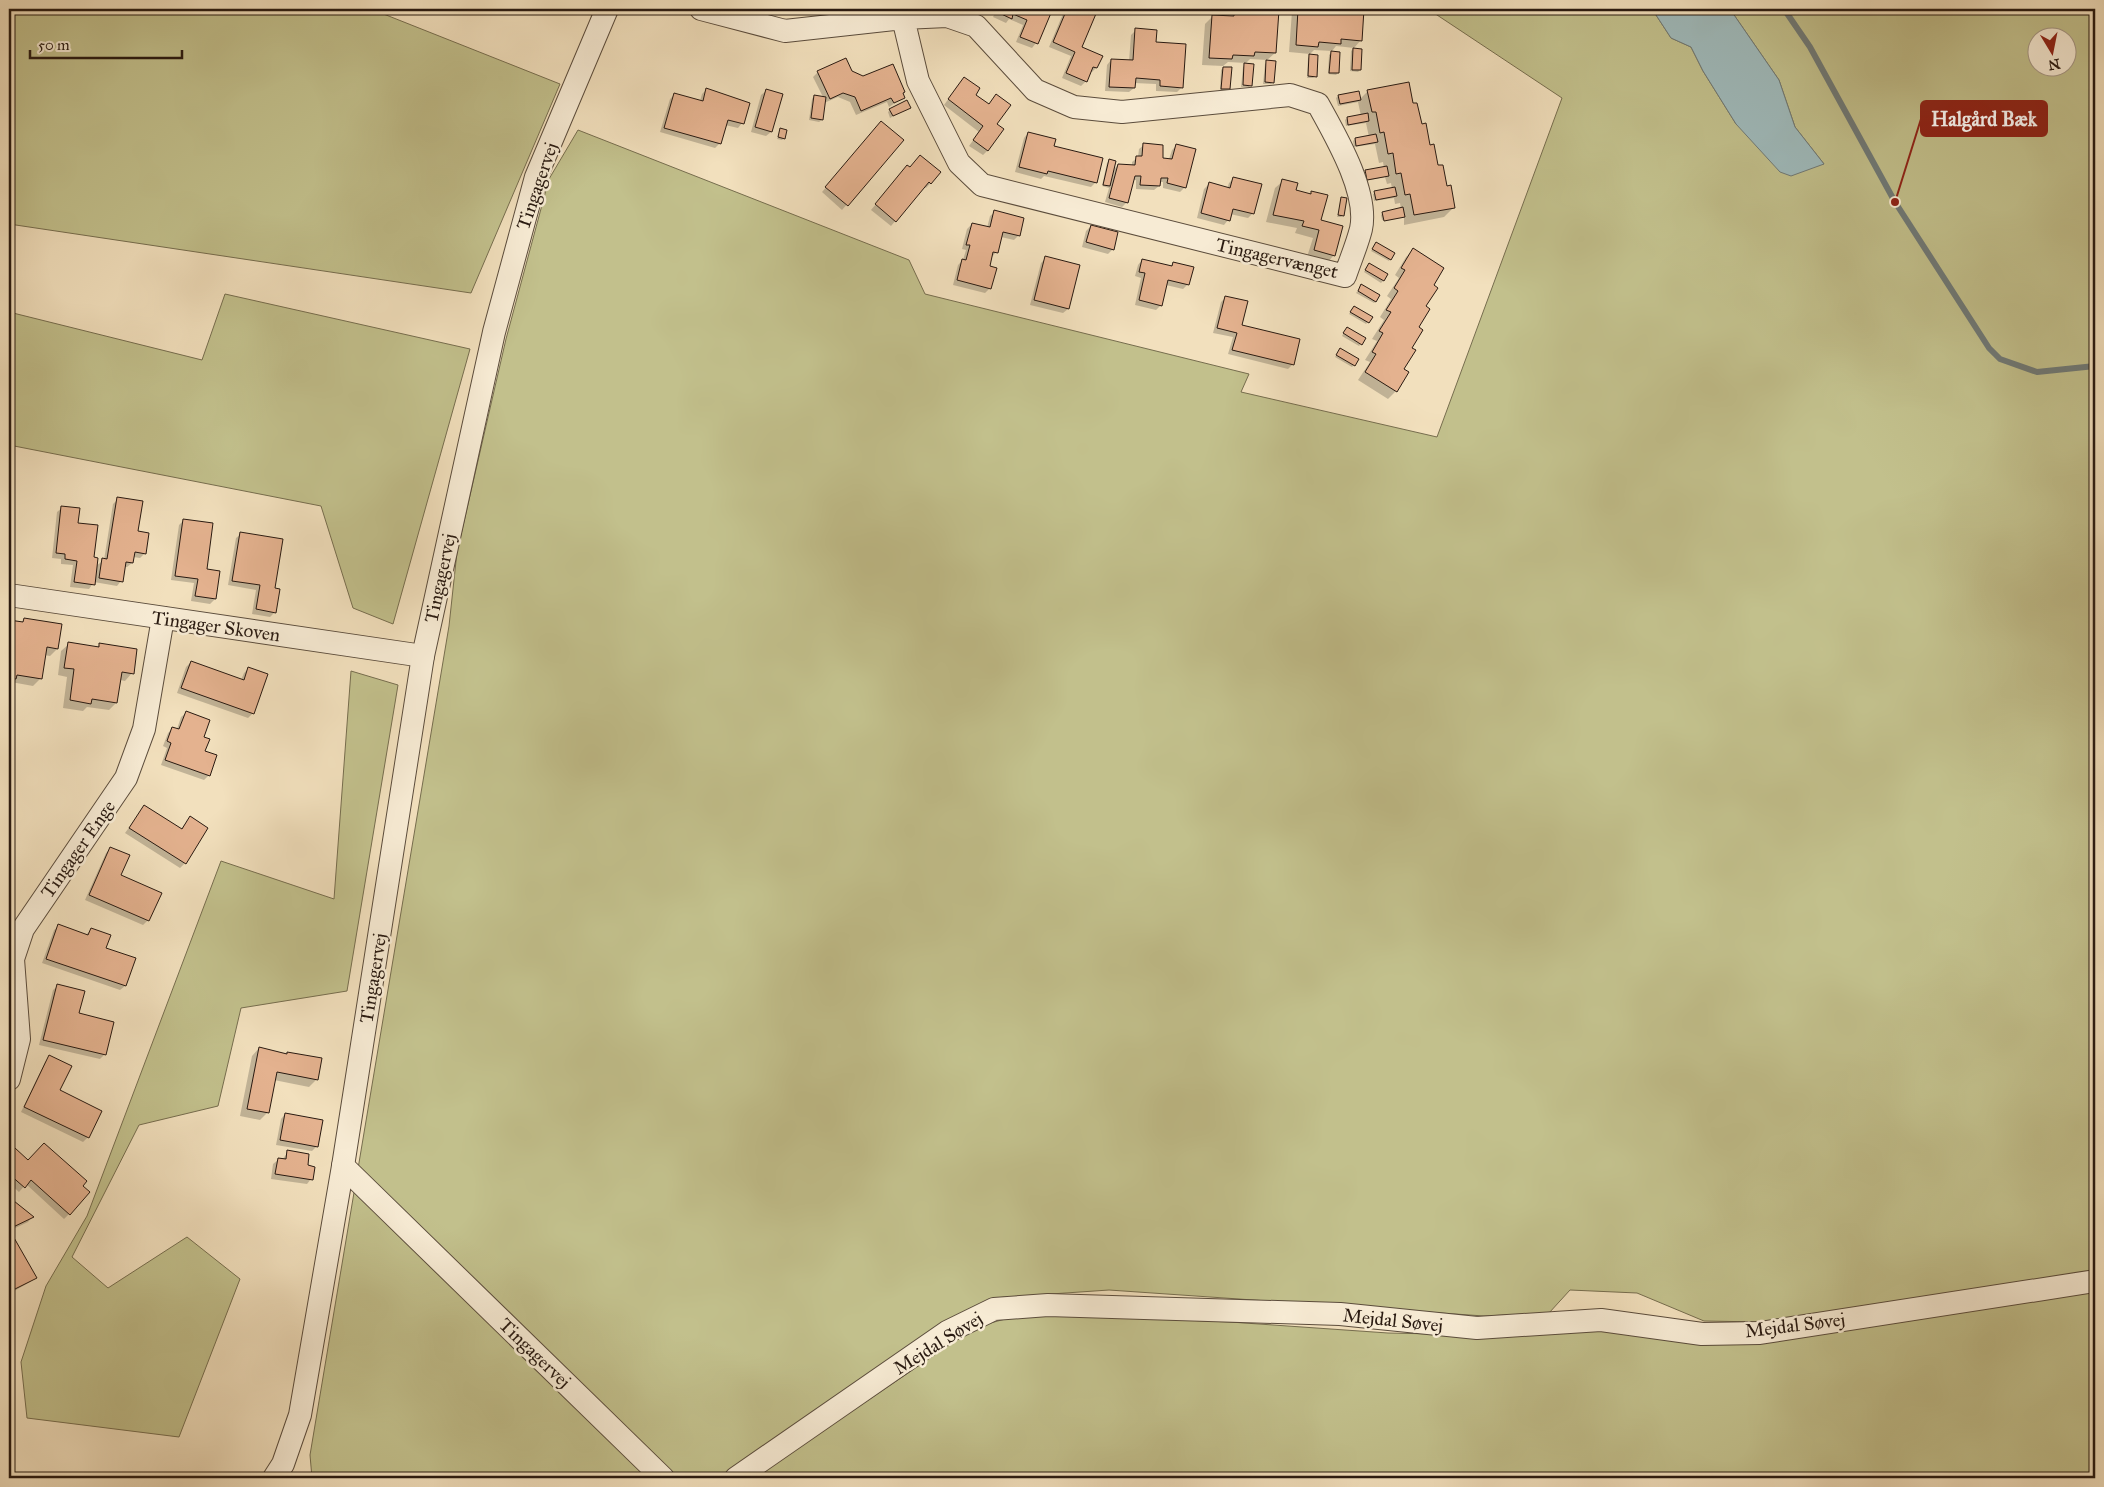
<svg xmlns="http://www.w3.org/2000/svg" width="2104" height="1487" viewBox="0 0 2104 1487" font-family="'IM FELL Great Primer',serif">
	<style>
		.green { fill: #c2c08c; stroke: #766d4e; fill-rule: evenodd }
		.water { fill: #9fbabb; stroke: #707a77 }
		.shadow { fill: #0003 }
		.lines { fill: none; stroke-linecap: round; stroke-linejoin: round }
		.stream { stroke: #707a77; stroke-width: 6 }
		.building { fill: #e4b28f; stroke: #291a11 }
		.minor-casing { stroke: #5b4c3c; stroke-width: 24 }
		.minor { stroke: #f7ebd4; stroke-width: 22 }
		.labels { text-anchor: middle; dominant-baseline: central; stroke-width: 5; stroke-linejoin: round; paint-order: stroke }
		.street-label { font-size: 19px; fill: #291a11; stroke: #f7ebd4 }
		.leader { fill: none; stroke: #8f2418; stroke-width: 2 }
		.callout-dot { fill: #8f2418; stroke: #f7ebd4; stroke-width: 2 }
		.callout { fill: #8f2418; stroke: #8f2418; stroke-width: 2 }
		.callout-label { font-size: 20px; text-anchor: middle; font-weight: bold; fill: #fff }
	</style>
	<rect width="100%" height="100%" fill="#f2e0bd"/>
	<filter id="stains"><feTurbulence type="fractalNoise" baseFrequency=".004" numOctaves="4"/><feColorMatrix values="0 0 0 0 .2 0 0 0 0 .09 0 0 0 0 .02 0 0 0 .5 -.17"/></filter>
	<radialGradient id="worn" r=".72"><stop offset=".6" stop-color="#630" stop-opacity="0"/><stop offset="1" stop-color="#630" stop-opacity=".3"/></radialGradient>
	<g class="green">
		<path d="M9 9H371L560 84 471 293 9 224Z"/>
		<path d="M1428 9H1656V15L1671 38 1691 47 1703 71 1736 124 1824 164 1795 127 1779 80 1732 12 1721 9H2095V1272L1762 1322 1704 1321 1637 1293 1570 1290 1549 1313 1484 1316 1109 1290 993 1298 726 1478H312L310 1455 449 626 457 552 506 339 549 179 578 130 909 260 925 294 1249 374 1241 392 1437 437 1562 98ZM2036 38H2066V68H2036Z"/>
		<path d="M225 294 470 349 393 624 353 608 321 506 9 445V312L202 360Z"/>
		<path d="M351 671 398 685 347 991 241 1008 218 1106 139 1125 72 1257 108 1288 187 1237 240 1279 179 1437 27 1418 21 1362 46 1286 87 1216 221 861 334 899Z"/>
		<path d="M2095 1292V1478H753L976 1327 1027 1313 1230 1322 1388 1333 1480 1335 1591 1326 1660 1337Z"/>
	</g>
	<path class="water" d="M1656 9H1721L1732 12 1779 80 1795 127 1824 164 1791 176 1780 172 1736 124 1703 71 1691 47 1671 38 1656 15Z"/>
	<g class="shadow">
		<path d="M997 9H1037L1049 14 1036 43 1032 48 1016 42 1023 25 1009 19 1006 23 993 17Z"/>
		<path d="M1065 9H1096L1080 48 1096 68 1092 72H1090L1086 81 1081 86 1062 78 1071 56 1049 47Z"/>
		<path d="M1294 9H1363L1361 40 1354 48 1336 46 1332 51 1314 50 1310 54 1289 52 1292 11Z"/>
		<path d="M1257 10 1275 53 1267 60 1250 59 1246 63 1228 62 1223 66 1202 65 1205 24 1213 16 1230 17 1234 13 1253 14Z"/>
		<path d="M1136 30 1155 44 1182 87 1177 92 1156 91V84L1134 83V88L1129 92 1105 91 1107 65 1111 60 1129 61 1131 35Z"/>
		<path d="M1353 49 1360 70 1358 72 1350 71 1351 51Z"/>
		<path d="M1331 53 1338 73 1336 75 1328 74 1329 55Z"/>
		<path d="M1310 56 1315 76 1313 78H1307L1308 58Z"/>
		<path d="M1267 62 1273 82 1271 84H1263L1265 64Z"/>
		<path d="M1245 65 1251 85 1249 87H1241L1243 67Z"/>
		<path d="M1223 68 1229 89 1227 91 1220 90 1221 70Z"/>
		<path d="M818 72H851L902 93 904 97 889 107 887 102 856 115 850 102 838 97 824 103 822 120 819 122 809 120 812 99 814 96 823 97 813 77Z"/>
		<path d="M960 83 988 105 996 95V124L988 150 983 155 969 146 979 132 944 105Z"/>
		<path d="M706 90 742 123 738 128 725 125 720 143 715 148 660 132 670 99 675 94 700 101 702 94Z"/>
		<path d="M766 91 771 132 766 136 751 132 761 95Z"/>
		<path d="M1368 91 1412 105 1454 207 1444 217 1404 225V218L1402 216 1382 220 1381 215 1383 213 1401 209 1400 203 1395 204 1394 198 1374 201 1373 194 1392 189 1391 183 1387 184 1385 177 1365 181 1364 174 1384 168 1383 162 1379 163 1375 144 1354 147 1353 141 1355 139 1369 137 1366 123 1346 126 1345 120 1347 118 1361 116 1358 102 1338 106 1336 98 1338 96 1359 100Z"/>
		<path d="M907 109 890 118 888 112 890 110Z"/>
		<path d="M877 128 902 140 842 210 822 192Z"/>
		<path d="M781 129 784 138 782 140 777 139Z"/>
		<path d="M1028 133 1053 147 1101 159 1095 183 1091 187 1044 176 1041 179 1015 172 1024 138Z"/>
		<path d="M1144 145 1161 159H1169L1172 150 1177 145 1185 187 1180 192 1163 188V182H1159V186L1154 190 1136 189V180H1133L1127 202 1122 207 1105 202 1109 188 1102 186 1107 163 1109 161 1113 170 1118 165 1132 166V162L1138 157 1139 149Z"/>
		<path d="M910 168 940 173 926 188 924 187 891 226 871 210 903 171Z"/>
		<path d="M1234 178 1253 213 1248 218 1230 214 1228 220 1224 225 1197 218 1204 189 1209 184 1227 189 1229 183Z"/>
		<path d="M1283 181 1295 191 1309 195 1312 192 1320 221 1334 255 1327 263 1307 257 1313 238 1295 233 1297 228 1266 222 1275 188Z"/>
		<path d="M1342 198 1343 215 1341 217H1337Z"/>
		<path d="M995 212 1018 236 1014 240 1001 237 996 252 992 257 988 267 990 288 985 293 953 285 958 265 963 260 966 250 962 249 967 229 972 224 987 228 990 216Z"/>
		<path d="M1091 226 1113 249 1108 254 1082 247 1086 231Z"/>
		<path d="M1375 246 1390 259 1389 261 1371 251Z"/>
		<path d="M1413 250 1432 285 1403 370 1407 373 1396 391 1388 399 1358 380 1370 362 1365 360 1377 341 1372 339 1384 320 1380 317 1391 299 1387 296 1399 278 1395 275 1406 257Z"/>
		<path d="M1046 258 1068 309 1063 313 1030 305 1041 263Z"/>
		<path d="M1142 260 1170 267 1173 264 1188 284 1183 289 1166 285 1161 305 1156 310 1135 305 1141 278 1135 276 1138 265Z"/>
		<path d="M1367 267 1386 275 1383 281 1381 283 1364 272Z"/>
		<path d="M1360 288 1376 301 1374 303 1356 293Z"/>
		<path d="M1226 297 1241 326 1293 364 1288 369 1228 354 1233 337 1213 333 1221 302Z"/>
		<path d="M1352 309 1368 322 1366 324 1349 314Z"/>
		<path d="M1345 330 1361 344 1359 346 1342 336Z"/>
		<path d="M1338 352 1354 365 1352 367 1335 357Z"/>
		<path d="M118 499 145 553 140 558 133 557 132 563 127 567H124L121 581 117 586 94 582 89 589 70 587 73 565 61 564V559L52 558 57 512 62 508 77 524 96 566 104 560 113 504Z"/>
		<path d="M184 520 205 570 215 599 210 604 191 601 194 583 171 580 179 525Z"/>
		<path d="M241 534 274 589 275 612 270 617 252 614 256 590 228 585 236 538Z"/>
		<path d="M25 619 57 649 50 656 44 655 41 678 33 686 11 682 9 685V621L21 623Z"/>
		<path d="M69 644 96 648 100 644 132 673 125 681 120 680 116 703 109 710 87 707 83 711 63 708 67 677 58 675 61 651Z"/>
		<path d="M191 662 241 680 244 673 249 668 253 713 248 718 177 693 186 667Z"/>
		<path d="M186 713 202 738 209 775 204 780 161 765 167 748 163 746 168 733 173 728 177 729 181 717Z"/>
		<path d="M144 807 180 830 190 818 185 863 180 868 125 833Z"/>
		<path d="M111 848 119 876 148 920 143 925 85 900 106 853Z"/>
		<path d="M59 926 86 935 91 929 105 949 134 959 125 986 120 990 42 963 54 930Z"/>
		<path d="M58 986 105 1054 100 1059 39 1045 53 990Z"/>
		<path d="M259 1048 286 1055 288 1053 317 1079 309 1087 274 1080 268 1112 260 1120 240 1116 252 1056Z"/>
		<path d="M50 1057 58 1090 88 1137 83 1142 21 1112 45 1062Z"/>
		<path d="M285 1114 317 1146 312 1151 276 1145 281 1119Z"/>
		<path d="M15 1150 28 1162 82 1186 69 1214 64 1219 26 1184 19 1192 9 1183V1156Z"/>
		<path d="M288 1152 307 1166 311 1179 307 1184 271 1179 273 1164 278 1160H282Z"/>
		<path d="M9 1199 32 1217 28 1222 9 1231 35 1277 30 1282 9 1294Z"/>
	</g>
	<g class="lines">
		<path class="stream" d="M1784 9 1810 47 1895 202 1989 348 2000 359 2037 372 2095 366"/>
	</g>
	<g class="building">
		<path d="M999 9H1040L1051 13 1038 44 1020 37 1027 20 1013 14 1012 19 997 12Z"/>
		<path d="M1067 9H1098L1082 47 1103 56 1097 68 1093 67 1087 82 1066 73 1075 52 1053 42Z"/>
		<path d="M1256 9 1279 10 1276 53 1255 52 1254 56 1233 55 1232 59 1209 58 1212 15 1234 16V12L1256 13Z"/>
		<path d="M1298 9H1364L1362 41 1341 39V44L1319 42 1318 47 1296 45Z"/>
		<path d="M1135 28 1157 30 1156 42 1186 44 1183 88 1160 86V80L1136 78 1135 88 1109 87 1111 59 1133 60Z"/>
		<path d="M1353 48 1362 49 1361 70H1352Z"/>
		<path d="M1331 51 1340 52 1339 73H1329Z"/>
		<path d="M1309 54 1318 55 1317 77 1308 76Z"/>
		<path d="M846 58 852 71 863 76 893 64 905 92 903 93 905 98 894 103 891 98 861 111 855 97 843 93 830 99 817 71Z"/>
		<path d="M1266 60 1276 61 1274 83 1265 82Z"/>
		<path d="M1244 63 1254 64 1252 86 1243 85Z"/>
		<path d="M1223 67H1232L1230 89H1221Z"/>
		<path d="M964 77 980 88 976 95 989 104 996 94 1011 105 997 124 1004 129 988 151 973 140 983 126 948 99Z"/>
		<path d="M1409 82 1413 103H1417L1422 124 1426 123 1430 145 1434 144 1438 165H1443L1447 186 1451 185 1455 208 1414 215 1410 194 1405 195 1401 173 1396 174 1393 153 1388 154 1384 132 1380 133 1376 112H1372L1367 90Z"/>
		<path d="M706 88 750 103 744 124 728 120 721 144 664 128 674 93 703 101Z"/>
		<path d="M766 89 783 94 772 132 755 127Z"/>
		<path d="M1359 91 1361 100 1340 104 1338 95Z"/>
		<path d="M814 95 826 97 823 120 811 118Z"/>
		<path d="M907 100 911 108 893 116 889 109Z"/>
		<path d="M1368 113 1369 121 1348 125 1347 117Z"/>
		<path d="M881 121 904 140 848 206 825 187Z"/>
		<path d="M780 128 787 130 785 139 778 137Z"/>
		<path d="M1028 132 1056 139 1054 146 1103 158 1097 183 1048 171 1047 174 1019 167Z"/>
		<path d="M1376 134 1378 142 1356 146 1355 138Z"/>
		<path d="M1143 143 1163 145V158L1172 159 1176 144 1196 149 1186 188 1167 183 1168 178H1161L1160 186 1140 185 1141 176H1135L1128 203 1109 198 1118 164 1135 165 1136 156H1142Z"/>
		<path d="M920 155 941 172 931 184 929 182 896 222 875 204 907 165 910 167Z"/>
		<path d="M1109 159 1116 161 1110 186 1103 185Z"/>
		<path d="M1387 166 1389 176 1367 180 1365 170Z"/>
		<path d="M1233 177 1262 184 1254 214 1233 209 1230 221 1201 213 1209 182 1230 188Z"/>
		<path d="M1282 179 1298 183 1296 190 1311 194V191L1328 195 1321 220 1343 226 1335 256 1314 250 1319 230 1302 226 1304 221 1273 215Z"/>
		<path d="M1395 187 1397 196 1376 200 1374 191Z"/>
		<path d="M1341 197 1347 198 1344 216 1338 215Z"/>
		<path d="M1403 207 1405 217 1384 221 1382 212Z"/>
		<path d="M994 210 1024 218 1020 236 1003 232 998 253 993 252 990 266 997 268 991 289 957 280 962 259 966 260 970 245H966L972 223 990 227Z"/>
		<path d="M1091 225 1118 232 1114 250 1086 242Z"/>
		<path d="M1376 242 1395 253 1391 260 1372 249Z"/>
		<path d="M1413 248 1444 268 1434 285 1438 288 1426 306 1430 309 1419 327 1423 330 1412 348 1416 350 1404 369 1409 372 1397 392 1365 372 1376 354 1372 352 1383 333 1379 331 1391 312 1386 310 1398 291 1394 288 1405 270 1401 268Z"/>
		<path d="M1045 256 1080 265 1069 309 1034 300Z"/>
		<path d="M1142 259 1172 266 1173 262 1194 267 1189 285 1168 280 1162 306 1139 300 1145 273 1139 272Z"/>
		<path d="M1369 263 1388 274 1384 281 1365 270Z"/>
		<path d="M1361 284 1380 295 1376 302 1358 291Z"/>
		<path d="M1225 296 1248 301 1242 325 1300 339 1294 365 1232 350 1237 333 1217 328Z"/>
		<path d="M1354 306 1373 317 1369 323 1350 312Z"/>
		<path d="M1347 327 1366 338 1362 345 1343 333Z"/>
		<path d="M1340 348 1359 359 1355 366 1336 355Z"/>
		<path d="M117 497 143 501 138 531 149 533 146 554 135 552 133 563 126 562 123 582 99 578 102 558 107 559Z"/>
		<path d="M61 506 80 508 78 523 98 525 94 557 98 558 95 585 74 582 77 561 65 559V554L56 553Z"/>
		<path d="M183 519 213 523 207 569 220 571 216 599 195 596 198 579 175 576Z"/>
		<path d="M240 532 283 539 275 588 280 589 276 613 256 609 260 585 232 581Z"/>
		<path d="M24 618 62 624 58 649 47 647 42 679 17 675 16 679 9 678V620L23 622Z"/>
		<path d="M68 642 99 647V643L137 649 134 674 122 672 117 703 92 699 91 704 70 700 74 669 64 668Z"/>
		<path d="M191 661 244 680 248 667 268 674 254 714 181 688Z"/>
		<path d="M186 711 210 720 204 737 210 739 205 751 217 755 210 776 165 760 171 743 167 741 172 727 179 729Z"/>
		<path d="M144 805 182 829 190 816 208 828 186 864 129 828Z"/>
		<path d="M110 847 130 855 121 875 162 893 149 921 89 895Z"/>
		<path d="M58 924 88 935 91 928 111 935 106 948 136 958 126 986 46 959Z"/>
		<path d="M57 984 85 991 79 1013 114 1022 106 1055 43 1040Z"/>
		<path d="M259 1047 287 1054V1052L322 1058 318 1080 277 1072 269 1113 247 1109Z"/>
		<path d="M49 1055 72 1066 60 1090 102 1111 89 1138 24 1107Z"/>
		<path d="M285 1113 323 1120 318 1147 280 1140Z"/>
		<path d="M44 1143 87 1181 83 1186 90 1192 70 1215 31 1180 25 1188 9 1174V1155L15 1148 28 1160Z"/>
		<path d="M287 1150 309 1154 308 1165 315 1167 313 1180 275 1174 278 1158 286 1159Z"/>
		<path d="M9 1197 34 1217 9 1229 37 1278 9 1292Z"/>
	</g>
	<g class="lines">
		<defs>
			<g id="minor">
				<path d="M701 9 785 31 903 18 947 16 976 26 1035 90 1074 107 1122 112 1290 95 1318 104C1335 135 1369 192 1361 229 1357 245 1350 261 1345 276L982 185 959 163 918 81 903 18"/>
				<path d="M9 595 423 656"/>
				<path d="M9 1079 19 1039 13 959 23 929 126 778 144 729 163 618"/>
				<path d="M343 1166 663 1478"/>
				<path d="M274 1478 283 1464 300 1415 343 1166 423 656 494 332 536 177 607 9"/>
				<path d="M736 1478 947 1332 994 1309 1048 1305 1340 1314 1477 1328 1601 1320 1702 1334 1760 1333 2095 1281"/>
			</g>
		</defs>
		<use href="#minor" class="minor-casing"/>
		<use href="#minor" class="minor"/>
	</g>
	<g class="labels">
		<g class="street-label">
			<text transform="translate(537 186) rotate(-71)">Tingagervej</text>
			<text transform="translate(1277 258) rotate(13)">Tingagervænget</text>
			<text transform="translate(440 578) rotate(-78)">Tingagervej</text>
			<text transform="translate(216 626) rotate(8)">Tingager Skoven</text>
			<text transform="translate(78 849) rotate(-55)">Tingager Enge</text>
			<text transform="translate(373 978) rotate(-81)">Tingagervej</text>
			<text transform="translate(1393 1320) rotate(6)">Mejdal Søvej</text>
			<text transform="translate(1795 1325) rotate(-7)">Mejdal Søvej</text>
			<text transform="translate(938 1343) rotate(-32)">Mejdal Søvej</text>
			<text transform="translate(535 1353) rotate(44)">Tingagervej</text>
		</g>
	</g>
	<path class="leader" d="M1895 202L1921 119"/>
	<circle class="callout-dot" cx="1895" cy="202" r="5"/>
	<rect class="callout" x="1921" y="101" width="126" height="35" rx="5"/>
	<g class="callout-label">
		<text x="1984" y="126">Halgård Bæk</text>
	</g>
	<rect width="2104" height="1487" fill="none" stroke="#f2e0bd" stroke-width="30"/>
	<rect x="10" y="10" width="2084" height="1467" fill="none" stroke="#291a11" stroke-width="2.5"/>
	<rect x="15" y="15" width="2074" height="1457" fill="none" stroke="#291a11"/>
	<g transform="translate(2052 52) rotate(170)"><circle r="24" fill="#f7ebd4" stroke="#a59786"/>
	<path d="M0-4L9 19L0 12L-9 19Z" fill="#8f2418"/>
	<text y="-8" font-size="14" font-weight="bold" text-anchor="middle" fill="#291a11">N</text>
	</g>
	<path d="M30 50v8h152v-8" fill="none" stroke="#291a11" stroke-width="2.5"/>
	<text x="38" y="50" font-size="15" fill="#291a11" stroke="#f7ebd4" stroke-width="4" paint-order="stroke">50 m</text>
	<rect width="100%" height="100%" filter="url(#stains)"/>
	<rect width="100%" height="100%" fill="url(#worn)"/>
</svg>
